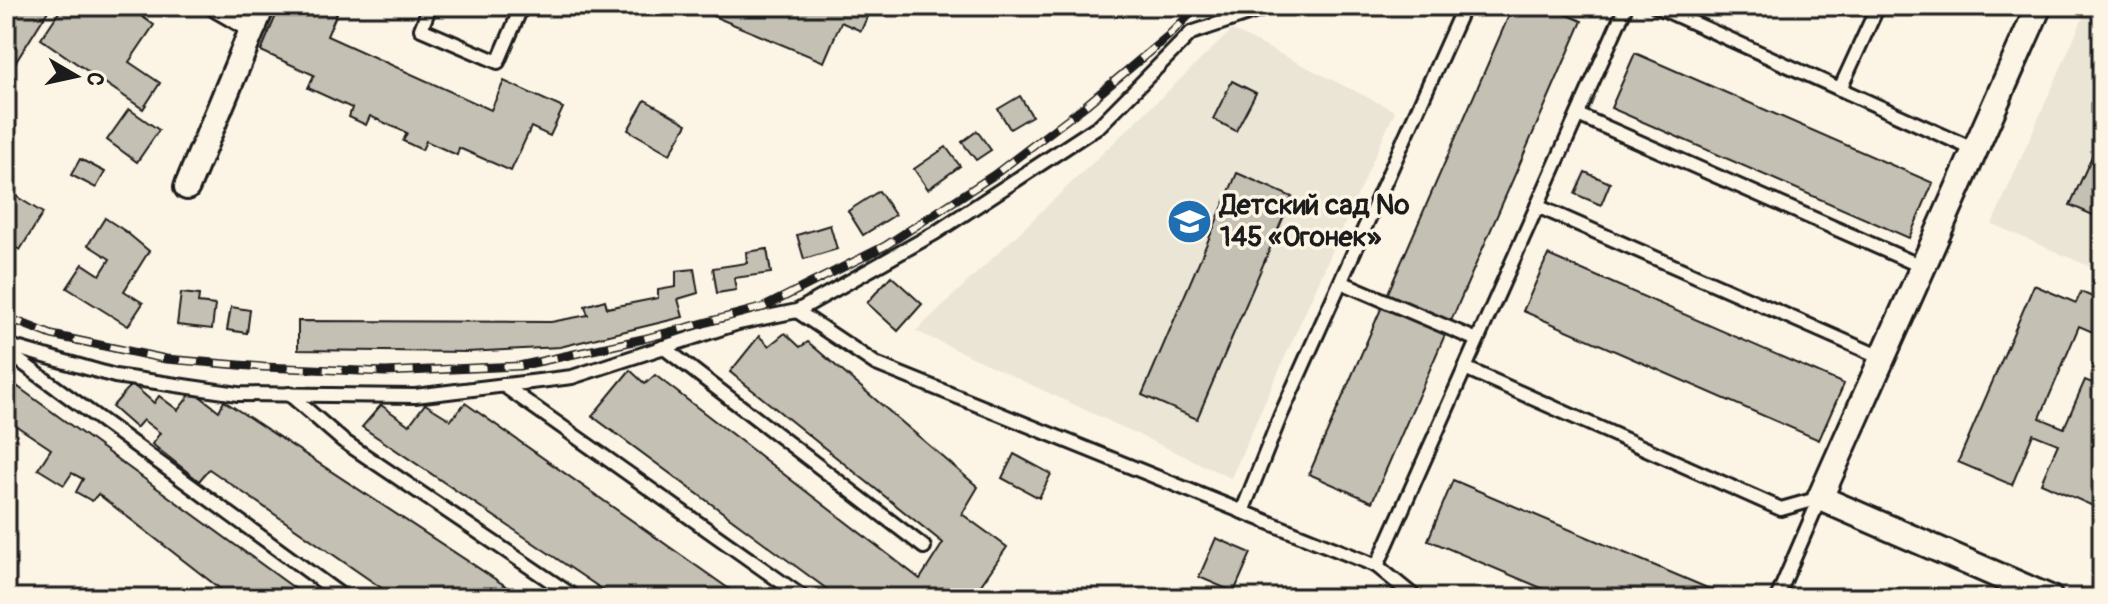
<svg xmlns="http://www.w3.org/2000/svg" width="2108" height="604" viewBox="0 0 2108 604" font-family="Pangolin,sans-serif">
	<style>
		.built { fill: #ebe5d6 }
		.building { fill: #c4c0b3; stroke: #1c1c1c; stroke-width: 2 }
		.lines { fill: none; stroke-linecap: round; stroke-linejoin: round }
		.service-casing { stroke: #1c1c1c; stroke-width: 18 }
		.minor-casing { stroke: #1c1c1c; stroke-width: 30 }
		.service { stroke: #fcf5e5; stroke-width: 12 }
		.minor { stroke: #fcf5e5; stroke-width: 24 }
		.rail-casing { stroke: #1c1c1c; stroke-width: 9 }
		.rail { stroke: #fcf5e5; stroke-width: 6; stroke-dasharray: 18; stroke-linecap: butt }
		.labels { text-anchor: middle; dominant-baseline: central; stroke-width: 7; stroke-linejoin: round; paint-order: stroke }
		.poi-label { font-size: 28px; font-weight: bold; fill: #1c1c1c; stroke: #fcf5e5; text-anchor: start }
	</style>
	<rect width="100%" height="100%" fill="#fcf5e5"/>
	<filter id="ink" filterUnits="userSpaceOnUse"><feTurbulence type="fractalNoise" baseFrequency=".0125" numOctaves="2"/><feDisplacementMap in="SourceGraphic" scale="16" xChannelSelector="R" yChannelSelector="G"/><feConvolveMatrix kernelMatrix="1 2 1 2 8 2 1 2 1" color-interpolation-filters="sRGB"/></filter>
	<g filter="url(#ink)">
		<g class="built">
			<path d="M2088 6H2102V272L1992 224Z"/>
			<path d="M1232 30 1395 111 1231 478 916 331Z"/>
		</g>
		<g class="building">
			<path d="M12 6H51L7 76 6 15Z"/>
			<path d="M63 6H127L154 25 129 62 160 83 143 109 41 39Z"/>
			<path d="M280 6H340L327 36 491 110 504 81 563 108 550 136 531 127 511 171 459 148 457 155 426 141 422 150 403 141 407 133 370 116 366 125 349 117 352 108 308 88 314 75 261 51Z"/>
			<path d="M689 6H872L861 31 841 22 824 62Z"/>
			<path d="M1513 6H1547L1582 21 1372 502 1309 474Z"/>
			<path d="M1635 53 1933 183 1909 238 1611 108Z"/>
			<path d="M1232 81 1256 93 1236 131 1213 119Z"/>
			<path d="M1020 96 1032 116 1010 129 998 109Z"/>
			<path d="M645 100 687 124 670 154 628 130Z"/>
			<path d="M129 109 159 130 137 162 107 140Z"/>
			<path d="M977 131 991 150 976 160 962 142Z"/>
			<path d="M2102 134V219L2070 205Z"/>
			<path d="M946 147 960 166 928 189 914 169Z"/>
			<path d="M80 159 105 172 96 188 71 175Z"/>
			<path d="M1585 172 1610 183 1601 205 1575 194Z"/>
			<path d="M1237 173 1292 197 1197 419 1142 395Z"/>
			<path d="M6 190 43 213 20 250 6 242Z"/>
			<path d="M879 191 895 215 863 235 848 211Z"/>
			<path d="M105 218 125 231 149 251 124 291 143 303 128 326 67 288 83 264 100 275 110 259 88 245Z"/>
			<path d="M830 225 837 249 804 259 797 235Z"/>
			<path d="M767 249 771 273 734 278 736 290 717 293 713 268 747 263 746 252Z"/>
			<path d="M1548 255 1844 384 1819 440 1523 311Z"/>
			<path d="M694 269 698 293 678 299 683 317 560 347 467 352 298 350V321L551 322 588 315 585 306 605 300 607 308 658 298V290L676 287V271Z"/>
			<path d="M891 276 922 304 898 331 867 303Z"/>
			<path d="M2034 285 2076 303 2081 292 2102 301V336L2079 326 2040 418 2064 428 2085 380 2102 387V510L2041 483 2058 444 2033 434 2012 485 1958 462Z"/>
			<path d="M181 293 199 295 198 303 215 305 212 329 177 325Z"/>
			<path d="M231 307 250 310 247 333 227 330Z"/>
			<path d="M785 333 800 347 808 342 978 487 962 514 1007 547 972 598H839L592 416 630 370 645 384 655 375 920 579 943 543 730 372 759 336 769 346Z"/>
			<path d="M6 378 14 384 308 598H232L98 494 92 501 76 492 83 479 72 473 64 485 38 469 51 449 6 419Z"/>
			<path d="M132 384 154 403 159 396 178 410 193 391 219 411 224 401 524 598H396L209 469 199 481 152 444 160 433 143 420 136 428 112 407Z"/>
			<path d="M465 403 742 598H615L362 427 381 405 409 425 425 404 451 420Z"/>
			<path d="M1014 454 1051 474 1039 498 1002 478Z"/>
			<path d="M1453 480 1731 598H1565L1428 540Z"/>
			<path d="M1216 538 1251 553 1234 592 1199 577Z"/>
		</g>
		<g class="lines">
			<defs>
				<g id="service">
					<path d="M430 6 421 29 498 62 522 6"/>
					<path d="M1656 6 1975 150"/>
					<path d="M1840 89 1878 6"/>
					<path d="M1578 115 1923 267"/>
					<path d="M1537 206 1883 358"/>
					<path d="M1341 282 1477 340"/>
					<path d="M797 311 876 364 1377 566 1416 598"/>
					<path d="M6 345 115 376 238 394 415 396 572 377 738 323 797 311 935 233 1100 125 1191 33 1272 6"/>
					<path d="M663 347 924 547"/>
					<path d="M6 351 345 598"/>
					<path d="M1465 368 1781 509 1820 498 1777 598"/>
					<path d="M503 385 804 598"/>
					<path d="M289 394 342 440 576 598"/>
					<path d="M1242 512 1280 417 1464 6"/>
					<path d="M1377 566 1626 6"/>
				</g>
				<g id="minor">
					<path d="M219 6 254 26"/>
					<path d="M2039 6 1820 498 2050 598"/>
					<path d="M187 187 262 6"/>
				</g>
			</defs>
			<use href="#service" class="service-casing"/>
			<use href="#minor" class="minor-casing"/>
			<use href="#service" class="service"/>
			<use href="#minor" class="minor"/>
			<defs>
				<path id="rail" d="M6 317 52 335 166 359 263 367 385 372 519 366 643 339 764 307 885 246 994 175 1086 105 1168 36 1198 6"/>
			</defs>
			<use href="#rail" class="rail-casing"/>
			<use href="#rail" class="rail"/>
		</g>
	</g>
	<defs>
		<symbol id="school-disc" viewBox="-11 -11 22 22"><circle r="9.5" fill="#1f6fb2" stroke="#fcf5e5"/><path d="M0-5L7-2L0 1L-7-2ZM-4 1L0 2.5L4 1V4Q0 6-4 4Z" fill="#fff"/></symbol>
	</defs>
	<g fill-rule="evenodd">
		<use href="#school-disc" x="1164" y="196" width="51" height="51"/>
	</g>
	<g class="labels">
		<g class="poi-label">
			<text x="1220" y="205">Детский сад №<tspan x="1220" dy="32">145 «Огонек»</tspan></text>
		</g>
	</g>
	<rect width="2108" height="604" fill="none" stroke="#fcf5e5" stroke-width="32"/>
	<rect x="16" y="16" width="2076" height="572" fill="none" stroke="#1c1c1c" stroke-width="3" filter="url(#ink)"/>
	<g transform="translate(76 76) rotate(99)" stroke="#fcf5e5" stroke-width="6" paint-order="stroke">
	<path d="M0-6L14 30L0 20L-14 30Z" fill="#1c1c1c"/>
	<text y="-12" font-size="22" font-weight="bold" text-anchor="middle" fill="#1c1c1c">С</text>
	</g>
</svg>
